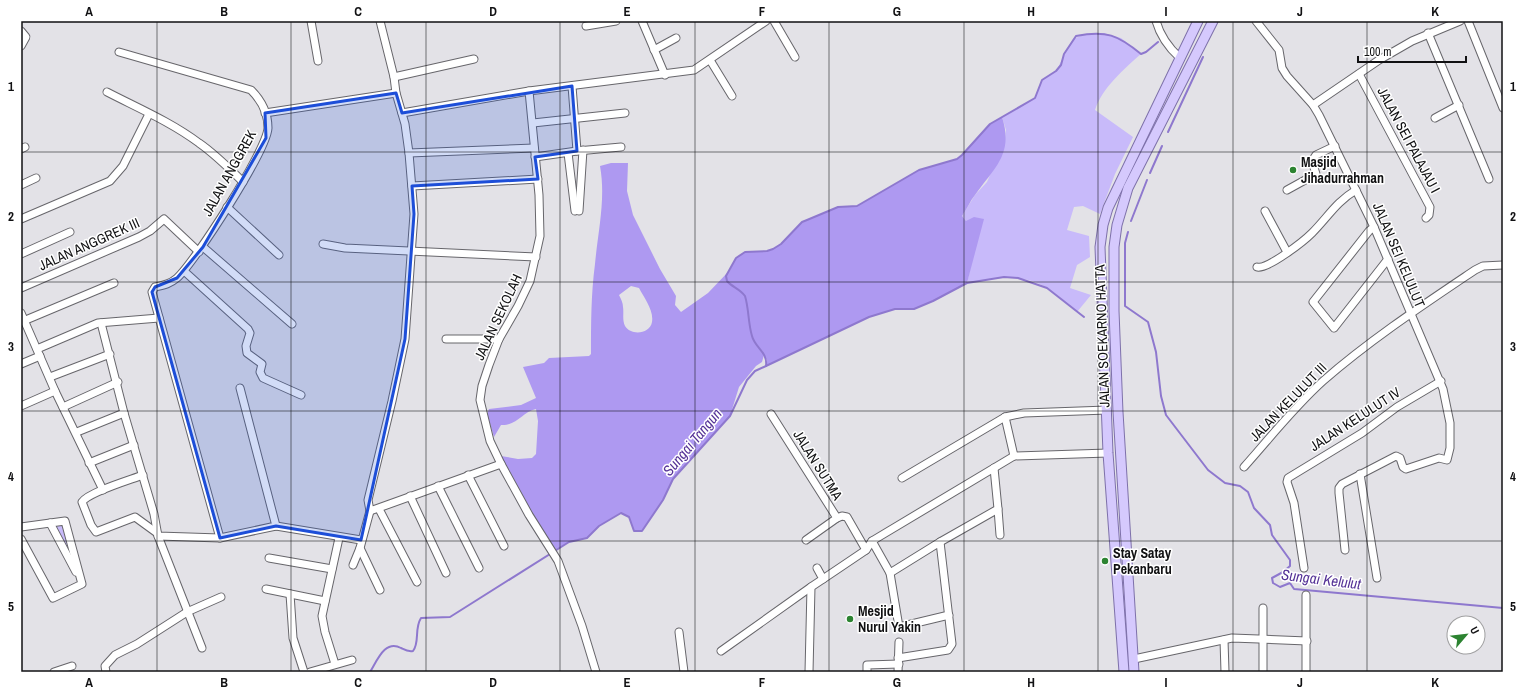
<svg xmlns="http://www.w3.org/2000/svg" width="1524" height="693" viewBox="0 0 1524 693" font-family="'Archivo Narrow',sans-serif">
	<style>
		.green { fill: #c8bafa }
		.forest { fill: #ae99f1; fill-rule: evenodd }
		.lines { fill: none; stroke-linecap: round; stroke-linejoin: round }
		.stream { stroke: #8e78ce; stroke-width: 2 }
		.minor-casing { stroke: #67666b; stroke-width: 9 }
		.major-casing { stroke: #7e71aa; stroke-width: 11 }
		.minor { stroke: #fff; stroke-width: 7 }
		.major { stroke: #d5c9fd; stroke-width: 9 }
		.marked { fill: #1d4ed8; fill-opacity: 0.2; stroke: #1d4ed8; stroke-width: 3; stroke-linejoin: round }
		.grid { fill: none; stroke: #111113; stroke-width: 1; stroke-opacity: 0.55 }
		.poi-dot { fill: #2c8331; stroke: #fff; stroke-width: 1.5 }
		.labels { text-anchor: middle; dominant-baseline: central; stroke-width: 3; stroke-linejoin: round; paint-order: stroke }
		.street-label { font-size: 14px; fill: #111113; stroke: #fff }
		.poi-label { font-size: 14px; font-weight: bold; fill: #111113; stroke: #fff; text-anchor: start }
		.water-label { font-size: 15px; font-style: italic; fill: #543196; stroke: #fff }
		.neatline { fill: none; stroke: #111113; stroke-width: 1.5 }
		.grid-label { font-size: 13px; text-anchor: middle; font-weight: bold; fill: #111113 }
	</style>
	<rect width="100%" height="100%" fill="#e3e2e7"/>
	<g class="green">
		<path d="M1103 33 1121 38 1141 54C1124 69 1102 88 1095 110L1133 137 1115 174 1100 214 1083 206 1074 207 1067 230 1089 236 1090 257 1077 265 1070 288 1091 295 1077 312C1067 305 1059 295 1049 289 1022 272 995 278 967 283L974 252 966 221 962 216 975 195 987 182 1005 140 1006 130 1002 117 1035 98 1042 80 1056 71 1073 39 1083 35Z"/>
		<path d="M63 523 72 557 54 526Z"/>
	</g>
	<path class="forest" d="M1002 117C1014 154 994 168 975 195 970 201 967 209 962 216L966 221 974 217 984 219 967 283 933 301 914 309H895L869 317 766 366 767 360 764 355 762 362 756 366 739 387 730 416 673 479 663 500 642 531H634L629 517 620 513 599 526 587 538 569 542 555 550 527 507 501 456 518 459 532 458 536 454 538 421 536 409C522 412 517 426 501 425L494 437 487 414 489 409 521 405 536 398 523 367 544 363 549 358 589 356 591 354C591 324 591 294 595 264 598 231 606 199 600 166L611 163H628L627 191 633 215 660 269 676 296 675 305 681 312 708 293 730 270 736 258 745 252 767 251 773 249 781 244 802 222 807 220 838 207 857 206 919 170 957 159 962 155 990 124ZM631 286 639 288C644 298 654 310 652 322 650 334 631 336 625 326 622 320 624 313 623 307 623 303 621 299 619 295Z"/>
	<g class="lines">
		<g class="stream">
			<path d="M1168 132 1203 57"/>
			<path d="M1150 173 1162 146"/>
			<path d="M1131 221 1147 180"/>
			<path d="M1128 232 1125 243V306L1148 322 1156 352 1161 396 1166 415 1208 470 1225 483 1240 486 1248 492 1254 508 1270 525 1272 535 1290 560V566L1283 572 1272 578 1273 583 1280 587 1290 583 1294 589 1503 608"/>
			<path d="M766 366C768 352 755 348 752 336 748 323 749 309 745 296 740 289 732 287 727 281L726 276 736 258 745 252 767 251 773 249 781 244 802 222 807 220 838 207 857 206 919 170 957 159 962 155 990 124 1035 98 1042 80 1056 71 1061 65 1064 54 1076 36C1106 30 1118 35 1141 54L1146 52 1158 42"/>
			<path d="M370 672C377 661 385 639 401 648 405 650 408 652 413 651 420 642 414 629 421 618L450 617 569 542 587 538 599 526 621 513 629 517 634 531H642L663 500 673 479 730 416 747 380 755 371 766 366 869 317 895 309H914L933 301 967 283 1004 277 1018 278 1047 288 1084 317"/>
		</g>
		<defs>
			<g id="minor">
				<path d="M311 21 318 61"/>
				<path d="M380 21 394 77 396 93 405 124 409 153 414 214 405 339 392 401 368 500 370 511 501 464"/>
				<path d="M642 21 665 75"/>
				<path d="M774 21 795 57"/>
				<path d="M1156 21C1160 35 1169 48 1180 58"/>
				<path d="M1256 21 1279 50 1282 68 1287 76 1313 105 1319 115 1374 227 1443 389 1450 423V448L1447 460 1439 458 1406 469 1403 467 1400 458 1396 456 1342 484 1339 488V493L1345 550"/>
				<path d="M1468 21 1503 108"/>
				<path d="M586 26 616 21"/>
				<path d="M21 31 26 37 21 46"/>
				<path d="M1428 33 1489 179"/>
				<path d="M654 50 676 38"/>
				<path d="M119 52 251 90C261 100 268 113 268 128 267 150 195 262 177 278 170 284 164 285 155 287L152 292 220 538"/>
				<path d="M710 60 732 96"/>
				<path d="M1359 74 1430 207 1429 215 1426 218"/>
				<path d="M394 77 474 59"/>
				<path d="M572 86 577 151"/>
				<path d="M529 91 539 195 540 236 530 281 518 306 499 339 489 365 482 386 480 400 490 441 501 464 529 515 558 561 582 626 596 672"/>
				<path d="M107 92C138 108 171 122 199 143 215 154 229 168 243 182"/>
				<path d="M1313 105 1379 60 1412 41 1460 21"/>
				<path d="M265 113 396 93"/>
				<path d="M402 113 529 91 694 70 766 21"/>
				<path d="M1435 118 1459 105"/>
				<path d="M533 123 625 113"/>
				<path d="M21 149 25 147"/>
				<path d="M409 153 534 148"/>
				<path d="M568 153 575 211"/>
				<path d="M535 157 577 151 621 147"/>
				<path d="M21 185 36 178"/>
				<path d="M412 186 538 179"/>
				<path d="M1287 190 1316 174 1312 161 1316 155 1335 146"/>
				<path d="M227 207 279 255"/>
				<path d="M579 211 583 150"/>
				<path d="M1265 211 1287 252"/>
				<path d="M21 219 110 181 123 166 149 114"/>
				<path d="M1374 227 1369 231 1313 302 1334 328 1388 259"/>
				<path d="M323 244 345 248 536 257"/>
				<path d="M203 247 292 324"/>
				<path d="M21 254 70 232"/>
				<path d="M1257 267C1267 270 1304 241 1312 233 1328 217 1336 202 1356 190"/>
				<path d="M184 271 248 329 250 333 246 346 247 353 262 364 260 372 263 378 301 395"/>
				<path d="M21 288 139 237 150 231 164 219 199 252"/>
				<path d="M21 313 55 391 103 490"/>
				<path d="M21 322 114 283"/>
				<path d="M101 323 124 413 154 514 158 536 220 538 276 526 240 388"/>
				<path d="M446 339H499"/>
				<path d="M37 349 98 323 159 318"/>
				<path d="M21 364 40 356"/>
				<path d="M50 377 110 354"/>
				<path d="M21 406 55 391"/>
				<path d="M63 407 118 382"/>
				<path d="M771 414 837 518 806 540"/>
				<path d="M1005 417 1014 456"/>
				<path d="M77 432 124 413"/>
				<path d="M89 463 134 445"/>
				<path d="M1244 467C1270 438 1294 407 1323 381 1370 340 1423 305 1475 270L1483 266 1503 265"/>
				<path d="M1360 474 1377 578"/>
				<path d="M143 475C130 480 89 492 82 502L91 525 96 532 135 517 157 533"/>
				<path d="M468 475 504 546"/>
				<path d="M902 478 1005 417 1024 413 1107 410"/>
				<path d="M438 486 479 568"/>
				<path d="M410 496 446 573"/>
				<path d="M379 509 417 582"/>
				<path d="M998 509 1000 535"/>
				<path d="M370 511 360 548 380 590"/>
				<path d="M837 518 842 516 847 517 866 550"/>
				<path d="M50 523 76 572"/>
				<path d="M276 526 361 540"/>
				<path d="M21 527 65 521 82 584 53 598 21 539"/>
				<path d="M158 536 202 648"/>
				<path d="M872 541 890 573 940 542 952 644 948 650 898 658"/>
				<path d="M940 542 998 509 994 468"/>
				<path d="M269 558 332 569"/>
				<path d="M353 565 360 548"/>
				<path d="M1304 568 1294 503 1287 482 1288 478 1362 433 1397 407 1441 381"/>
				<path d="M890 573 899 627 949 615"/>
				<path d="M823 579 866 550 872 541 1014 456 1108 453"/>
				<path d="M266 589 325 601"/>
				<path d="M290 594 293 638 304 672"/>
				<path d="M1263 608V672"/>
				<path d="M679 632 684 672"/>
				<path d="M1224 640 1225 672"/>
				<path d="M721 651 811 587"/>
				<path d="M1134 659 1232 638 1307 641"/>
				<path d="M335 664 325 632 322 616 339 538"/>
				<path d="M54 672 72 666"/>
				<path d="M106 672 105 666 115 655 137 644 187 612 221 597"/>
				<path d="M310 672 352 660"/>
				<path d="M809 672 811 587 823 579 817 568"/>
				<path d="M867 672V665L899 664"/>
				<path d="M898 672 899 642"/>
				<path d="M1306 672V595"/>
			</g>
			<g id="major">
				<path d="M1124 672 1108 453 1100 247 1103 225 1108 208 1198 21"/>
				<path d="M1134 672 1118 412 1114 311V247L1117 225 1128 188 1213 21"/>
			</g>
		</defs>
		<use href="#minor" class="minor-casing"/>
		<use href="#major" class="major-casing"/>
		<use href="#minor" class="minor"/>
		<use href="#major" class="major"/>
	</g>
	<path class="marked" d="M572 86 577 151 535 157 538 179 412 186 414 214 405 339 361 540 276 526 220 538 152 292 155 287 177 278 203 247 266 138 265 113 396 93 402 113Z"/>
	<path class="grid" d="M157 21V672M291 21V672M426 21V672M560 21V672M695 21V672M829 21V672M964 21V672M1098 21V672M1233 21V672M1367 21V672M21 152H1503M21 282H1503M21 411H1503M21 541H1503"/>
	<g class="poi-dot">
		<circle cx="1293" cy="170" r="4"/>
		<circle cx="1105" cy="561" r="4"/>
		<circle cx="850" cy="619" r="4"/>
	</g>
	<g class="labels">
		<g class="street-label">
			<text transform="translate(1409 140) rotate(62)">JALAN SEI PALAJAU I</text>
			<text transform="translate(229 173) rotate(-61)">JALAN ANGGREK</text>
			<text transform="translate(89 244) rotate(-24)">JALAN ANGGREK III</text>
			<text transform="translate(1399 255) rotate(67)">JALAN SEI KELULUT</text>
			<text transform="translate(498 317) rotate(-65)">JALAN SEKOLAH</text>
			<text transform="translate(1102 336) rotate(-92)">JALAN SOEKARNO HATTA</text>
			<text transform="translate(1288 402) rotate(-46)">JALAN KELULUT III</text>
			<text transform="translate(1355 419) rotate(-33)">JALAN KELULUT IV</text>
			<text transform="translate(818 465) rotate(58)">JALAN SUTMA</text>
		</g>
		<g class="poi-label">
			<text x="1301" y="162">Masjid<tspan x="1301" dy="16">Jihadurrahman</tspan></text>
			<text x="1113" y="553">Stay Satay<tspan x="1113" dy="16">Pekanbaru</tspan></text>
			<text x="858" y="611">Mesjid<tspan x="858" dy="16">Nurul Yakin</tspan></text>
		</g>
		<g class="water-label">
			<text transform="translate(692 442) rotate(-50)">Sungai Tangun</text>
			<text transform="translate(1321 579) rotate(7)">Sungai Kelulut</text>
		</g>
	</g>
	<rect width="1524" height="693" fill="none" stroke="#ffffff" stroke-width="44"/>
	<g transform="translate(1466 635) rotate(62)"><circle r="19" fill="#ffffff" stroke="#a0a0a1"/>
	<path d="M0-3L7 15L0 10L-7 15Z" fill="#2c8331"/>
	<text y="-6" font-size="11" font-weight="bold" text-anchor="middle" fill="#111113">U</text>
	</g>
	<path d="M1358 56v6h108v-6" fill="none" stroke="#111113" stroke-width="2"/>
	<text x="1364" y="56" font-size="12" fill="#111113" stroke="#ffffff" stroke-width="3" paint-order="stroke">100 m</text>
	<rect x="22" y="22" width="1480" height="649" class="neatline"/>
	<g class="grid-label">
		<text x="89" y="16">A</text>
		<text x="224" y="16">B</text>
		<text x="358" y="16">C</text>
		<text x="493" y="16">D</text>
		<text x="627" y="16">E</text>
		<text x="762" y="16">F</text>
		<text x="897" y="16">G</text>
		<text x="1031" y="16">H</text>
		<text x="1166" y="16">I</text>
		<text x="1300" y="16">J</text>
		<text x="1435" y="16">K</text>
		<text x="11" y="91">1</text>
		<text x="1513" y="91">1</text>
		<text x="11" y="221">2</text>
		<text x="1513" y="221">2</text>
		<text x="11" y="351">3</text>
		<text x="1513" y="351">3</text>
		<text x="11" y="481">4</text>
		<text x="1513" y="481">4</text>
		<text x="11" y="611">5</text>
		<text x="1513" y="611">5</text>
		<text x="89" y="687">A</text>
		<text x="224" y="687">B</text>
		<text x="358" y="687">C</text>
		<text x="493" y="687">D</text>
		<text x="627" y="687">E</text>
		<text x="762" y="687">F</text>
		<text x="897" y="687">G</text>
		<text x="1031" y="687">H</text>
		<text x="1166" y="687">I</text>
		<text x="1300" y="687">J</text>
		<text x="1435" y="687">K</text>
	</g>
</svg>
